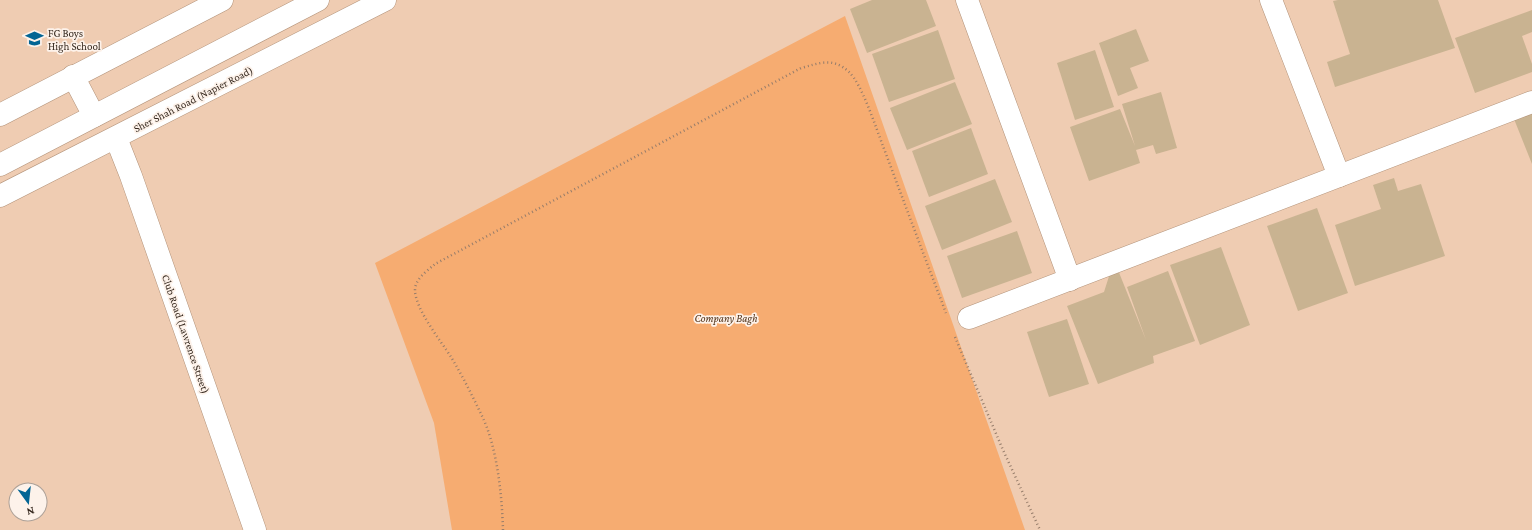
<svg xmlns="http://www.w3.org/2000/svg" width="1532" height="530" viewBox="0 0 1532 530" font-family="'Crimson Pro',serif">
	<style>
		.green { fill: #f6ac71 }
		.building { fill: #c9b391 }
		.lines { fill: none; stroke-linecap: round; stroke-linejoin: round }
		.minor-casing { stroke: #b29279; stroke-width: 23 }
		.tertiary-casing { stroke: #b29279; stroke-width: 23 }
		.primary-casing { stroke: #b29279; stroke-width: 23 }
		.path { stroke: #967d6b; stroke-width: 2.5; stroke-dasharray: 1 3; stroke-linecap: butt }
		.minor { stroke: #fff; stroke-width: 22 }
		.tertiary { stroke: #fff; stroke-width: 22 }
		.primary { stroke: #fff; stroke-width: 22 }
		.labels { text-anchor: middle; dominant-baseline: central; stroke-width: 3.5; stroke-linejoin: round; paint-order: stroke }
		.poi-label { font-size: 11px; fill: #35281e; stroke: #fdf2ea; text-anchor: start }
		.street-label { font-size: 11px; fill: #35281e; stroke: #fdf2ea }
		.park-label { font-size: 11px; font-style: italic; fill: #503117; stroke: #fdf2ea }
	</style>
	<rect width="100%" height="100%" fill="#efccb2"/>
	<path class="green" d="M845 16 1025 530H452L434 423 375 263Z"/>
	<g class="building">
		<path d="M872 0H926L936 26 867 53 850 9Z"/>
		<path d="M1338 0H1438L1455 48 1335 87 1327 62 1350 54 1333 1Z"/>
		<path d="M1532 10V32L1522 36 1532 64V72L1475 93 1455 38Z"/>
		<path d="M1136 29 1149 61 1130 68 1138 88 1118 96 1099 43Z"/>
		<path d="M938 30 955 79 889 102 872 54Z"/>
		<path d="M1095 50 1114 107 1075 120 1057 63Z"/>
		<path d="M955 82 972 124 907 150 890 108Z"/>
		<path d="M1161 92 1177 148 1156 154 1153 145 1136 150 1140 163 1089 181 1070 127 1120 109 1135 146 1122 104Z"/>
		<path d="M1532 112V164L1514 119Z"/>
		<path d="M971 128 988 174 929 197 912 151Z"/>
		<path d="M1394 178 1398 191 1421 184 1445 256 1355 286 1335 225 1381 209 1373 185Z"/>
		<path d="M995 179 1012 222 942 250 925 206Z"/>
		<path d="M1317 208 1348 293 1298 311 1267 226Z"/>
		<path d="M1017 231 1032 273 962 298 947 256Z"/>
		<path d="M1221 247 1250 325 1200 345 1170 265Z"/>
		<path d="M1111 270H1118L1146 340 1127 287 1168 271 1195 341 1153 356 1154 363 1098 384 1067 306 1104 292Z"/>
		<path d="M1067 319 1089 384 1049 397 1027 332Z"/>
	</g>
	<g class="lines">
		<defs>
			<g id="minor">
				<path d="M967 0 1070 280"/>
				<path d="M1271 0 1339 176"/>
				<path d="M73 76 94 116"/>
				<path d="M0 115 222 0"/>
				<path d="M969 318 1532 102"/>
			</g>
			<path id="tertiary" d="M116 138 131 176 255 530"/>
			<g id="primary">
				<path d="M0 165 318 0"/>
				<path d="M0 196 385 0"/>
			</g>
		</defs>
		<use href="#minor" class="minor-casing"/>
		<use href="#tertiary" class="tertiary-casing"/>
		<use href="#primary" class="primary-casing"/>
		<g class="path">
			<path d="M955 337 1003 450 1040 530"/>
			<path d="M503 530C502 495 497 445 481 414 472 395 462 375 451 357 441 341 415 309 415 290 415 279 427 271 435 264L801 68C820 63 833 57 849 72 862 84 876 128 883 146 904 202 925 258 946 313"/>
		</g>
		<use href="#minor" class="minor"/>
		<use href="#tertiary" class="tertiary"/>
		<use href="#primary" class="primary"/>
	</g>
	<defs>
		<symbol id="university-bare" viewBox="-9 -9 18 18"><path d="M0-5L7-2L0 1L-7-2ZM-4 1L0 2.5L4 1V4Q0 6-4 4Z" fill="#036594" stroke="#fdf2ea" stroke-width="2.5" paint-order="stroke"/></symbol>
	</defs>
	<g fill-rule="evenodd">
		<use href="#university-bare" x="22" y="26" width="25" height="25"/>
	</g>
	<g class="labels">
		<g class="poi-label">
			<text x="48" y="33">FG Boys<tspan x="48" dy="13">High School</tspan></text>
		</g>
		<g class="street-label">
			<text transform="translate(193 99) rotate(-27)">Sher Shah Road (Napier Road)</text>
			<text transform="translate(186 334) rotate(71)">Club Road (Lawrence Street)</text>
		</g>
		<g class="park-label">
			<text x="726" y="318">Company Bagh</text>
		</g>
	</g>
	<g transform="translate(28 502) rotate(165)"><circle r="19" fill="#fdf2ea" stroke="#ada198"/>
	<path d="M0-3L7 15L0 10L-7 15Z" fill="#036594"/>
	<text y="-6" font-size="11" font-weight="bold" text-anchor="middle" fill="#35281e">N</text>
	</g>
</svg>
